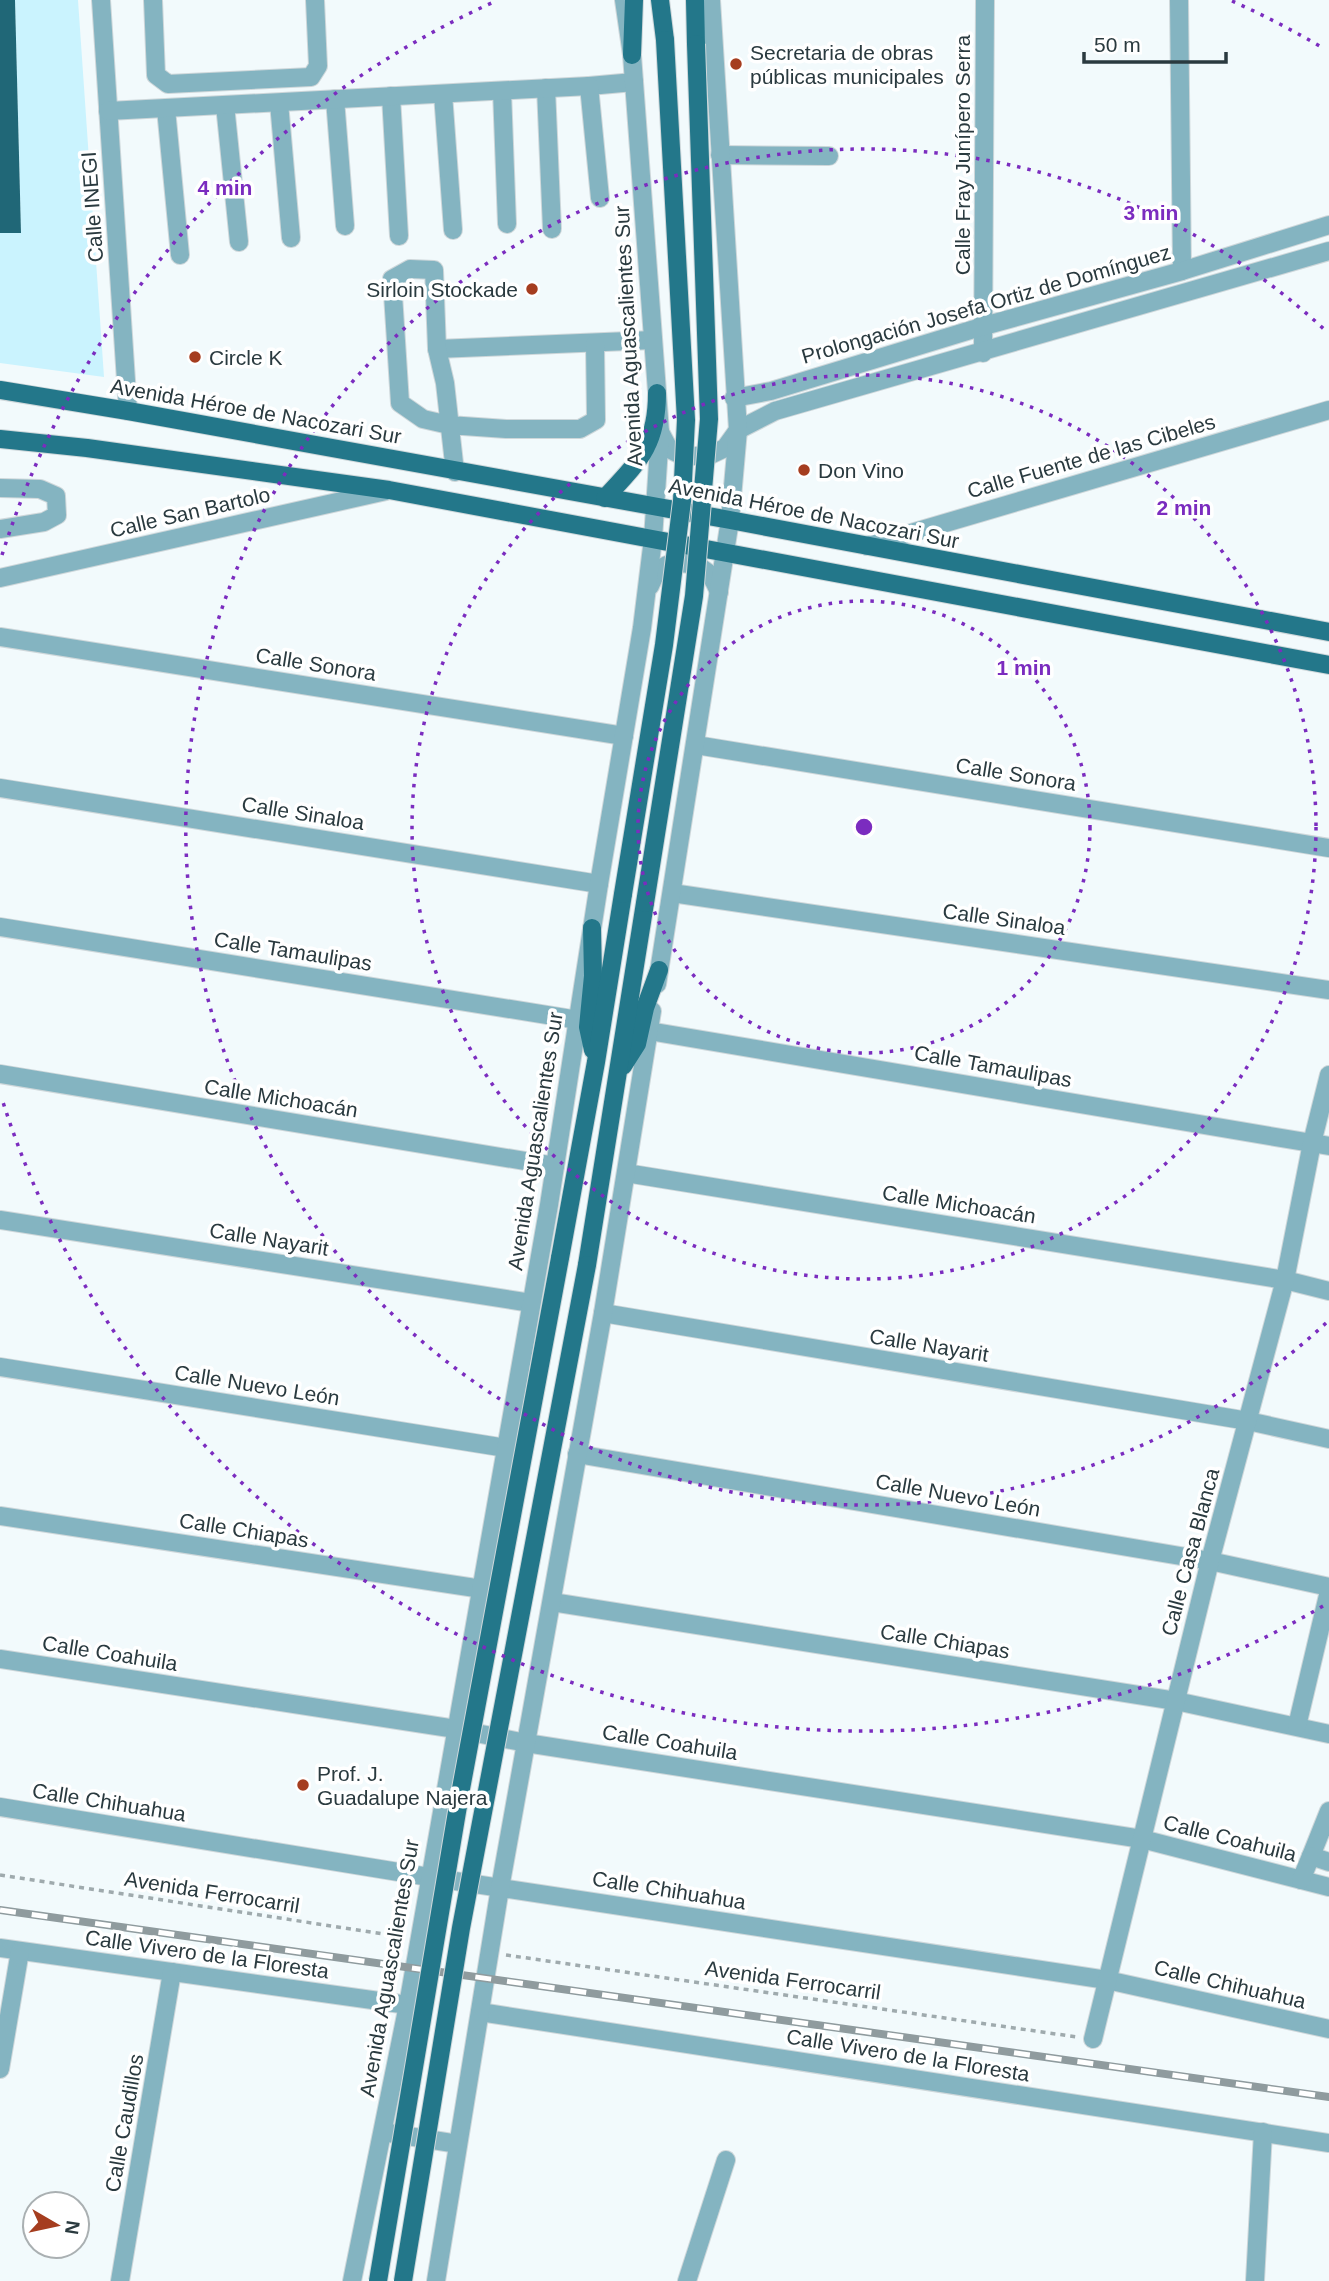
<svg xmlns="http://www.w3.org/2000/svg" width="1329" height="2281" viewBox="0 0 1329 2281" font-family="Helvetica,sans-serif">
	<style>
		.green { fill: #caf3fe }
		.building { fill: #206777 }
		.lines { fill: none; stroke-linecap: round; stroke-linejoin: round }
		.minor-casing { stroke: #ced7da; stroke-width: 20 }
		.major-casing { stroke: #ced7da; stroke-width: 20 }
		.path { stroke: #9faaad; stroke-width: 3.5; stroke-dasharray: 5 5; stroke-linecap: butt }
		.minor { stroke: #84b4c1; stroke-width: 18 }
		.major { stroke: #23778a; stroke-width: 18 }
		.rail-casing { stroke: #8f9b9e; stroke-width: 8 }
		.rail { stroke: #fff; stroke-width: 5; stroke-dasharray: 16; stroke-linecap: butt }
		.major-bridge-casing { stroke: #ced7da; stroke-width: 20; stroke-linecap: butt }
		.major-bridge { stroke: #23778a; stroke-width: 18 }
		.ring { fill: none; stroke: #7b2cbf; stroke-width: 3.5; stroke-dasharray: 3.5 7 }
		.poi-dot { fill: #a53d1f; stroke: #fff; stroke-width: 2.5 }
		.labels { text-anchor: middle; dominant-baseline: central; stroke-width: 7; stroke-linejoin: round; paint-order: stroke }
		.poi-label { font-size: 21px; fill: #2a3a3f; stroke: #fff; text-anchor: start }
		.street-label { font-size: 21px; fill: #2a3a3f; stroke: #fff }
		.centre { fill: #7b2cbf; stroke: #fff; stroke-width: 3.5 }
		.ring-label { font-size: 21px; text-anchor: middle; font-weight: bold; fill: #7b2cbf; stroke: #fff; stroke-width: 7; stroke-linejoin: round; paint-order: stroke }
	</style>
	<rect width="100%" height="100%" fill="#f2fafc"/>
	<path class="green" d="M15 0H78L104 377 0 363V233L21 232Z"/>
	<path class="building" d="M0 0H15L21 233H0Z"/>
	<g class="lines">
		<defs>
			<g id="minor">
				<path d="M101 0 128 411"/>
				<path d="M153 0 156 75 168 84 311 77 318 66 315 0"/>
				<path d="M1179 0 1182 271"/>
				<path d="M589 86 634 82"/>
				<path d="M546 88 552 229"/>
				<path d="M502 91 507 224"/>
				<path d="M443 94 453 230"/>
				<path d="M391 96 399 236"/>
				<path d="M335 99 345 226"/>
				<path d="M279 103 291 238"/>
				<path d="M225 105 239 242"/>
				<path d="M166 109 180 255"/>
				<path d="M108 111 589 86 600 198"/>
				<path d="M720 155 829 156"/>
				<path d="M437 349 653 340"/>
				<path d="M983 353 985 0"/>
				<path d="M734 398 771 391 984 326 1182 271 1329 225"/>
				<path d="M660 432 669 449 683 456H708L725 448 738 430 775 411 1329 251"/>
				<path d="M455 472 445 383 437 349 434 270 410 269 392 279 400 403 423 419 449 425 506 429H580L596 420 595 344"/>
				<path d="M0 488 40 489 56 496 57 515 44 522 0 529"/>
				<path d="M867 546 1329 410"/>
				<path d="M0 578 386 491"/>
				<path d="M650 586C653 579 656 571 663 567 675 560 697 563 707 572 713 577 716 585 719 592"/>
				<path d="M0 637 624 736"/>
				<path d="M696 745 1329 848"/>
				<path d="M0 788 599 884"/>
				<path d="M672 893 1329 990"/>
				<path d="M0 927 578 1020"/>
				<path d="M657 984 730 520 738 430 711 0"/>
				<path d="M649 1031 1329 1146"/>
				<path d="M0 1074 555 1166"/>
				<path d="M626 1173 1285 1280 1329 1291"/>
				<path d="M0 1220 531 1303"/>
				<path d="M603 1313 1248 1421 1329 1439"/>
				<path d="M0 1367 506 1448"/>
				<path d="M577 1454 1210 1561 1329 1587"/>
				<path d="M0 1516 482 1589"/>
				<path d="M552 1602 1176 1701 1329 1734"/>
				<path d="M0 1659 456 1729 526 1743 1142 1839 1329 1887"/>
				<path d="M1297 1726 1329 1591"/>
				<path d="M0 1807 429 1877 1107 1980 1329 2029"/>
				<path d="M1311 1856 1329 1811"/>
				<path d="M1301 1880 1311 1856 1329 1862"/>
				<path d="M0 1948 408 2005"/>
				<path d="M480 2012 1329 2143"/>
				<path d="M1093 2039 1210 1561 1285 1280 1312 1143 1329 1075"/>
				<path d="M0 2069 20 1951"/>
				<path d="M389 2133 458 2144"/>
				<path d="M120 2281 172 1972"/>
				<path d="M352 2281 408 2005 549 1205 599 884 642 628 653 539 660 432 632 55 624 0"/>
				<path d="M436 2281 500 1888 603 1313 652 1011"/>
				<path d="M687 2281 726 2160"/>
				<path d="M1255 2281 1263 2132"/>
			</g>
			<g id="major">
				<path d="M660 0 665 40"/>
				<path d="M695 0 696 44"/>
				<path d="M632 55 634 0"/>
				<path d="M0 390 128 411 730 520 1329 632"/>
				<path d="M0 439 87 448 389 490 1329 665"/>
				<path d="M605 498C638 462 657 446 657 393"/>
				<path d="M592 928 593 976 588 1027 593 1050"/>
				<path d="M623 1066 637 1044 645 1008 659 970"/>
				<path d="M560 1258 596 1062 623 894"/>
				<path d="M587 1265 645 903"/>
			</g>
		</defs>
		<use href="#minor" class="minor-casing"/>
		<use href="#major" class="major-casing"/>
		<g class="path">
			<path d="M0 1875 403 1937"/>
			<path d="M506 1955 1077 2037"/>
		</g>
		<use href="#minor" class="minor"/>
		<use href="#major" class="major"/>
		<defs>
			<path id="rail" d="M0 1910 1329 2097"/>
		</defs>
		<use href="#rail" class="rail-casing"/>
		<use href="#rail" class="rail"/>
		<defs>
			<g id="major-bridge">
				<path d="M623 894 664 645 682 501 686 420 665 40"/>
				<path d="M645 903 694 596 709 419 696 44"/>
				<path d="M378 2281 460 1794 560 1258"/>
				<path d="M403 2281 461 1928 587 1265"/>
			</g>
		</defs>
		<use href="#major-bridge" class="major-bridge-casing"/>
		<use href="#major-bridge" class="major-bridge"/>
	</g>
	<g class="ring">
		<circle cx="864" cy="827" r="226"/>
		<circle cx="864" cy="827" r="452"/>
		<path d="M1326 1323A678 678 0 1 1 1326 331"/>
		<path d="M1323 1606A904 904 0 0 1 2 1099M2 555A904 904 0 0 1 496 1M1232 1A904 904 0 0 1 1323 48"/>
	</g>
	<g class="poi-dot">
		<circle cx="736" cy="64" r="7"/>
		<circle cx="532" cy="289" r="7"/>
		<circle cx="195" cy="357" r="7"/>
		<circle cx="804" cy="470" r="7"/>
		<circle cx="303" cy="1785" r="7"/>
	</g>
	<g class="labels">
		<g class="poi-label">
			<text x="750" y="52">Secretaria de obras<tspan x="750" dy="24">públicas municipales</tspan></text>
			<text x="518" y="289" text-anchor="end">Sirloin Stockade</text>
			<text x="209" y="357">Circle K</text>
			<text x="818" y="470">Don Vino</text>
			<text x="317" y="1773">Prof. J.<tspan x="317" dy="24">Guadalupe Najera</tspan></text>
		</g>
		<g class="street-label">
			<text transform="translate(962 155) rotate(-90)">Calle Fray Junípero Serra</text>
			<text transform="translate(92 207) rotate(-94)">Calle INEGI</text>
			<text transform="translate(986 304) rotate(-16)">Prolongación Josefa Ortiz de Domínguez</text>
			<text transform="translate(628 336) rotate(-93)">Avenida Aguascalientes Sur</text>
			<text transform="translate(256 411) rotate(10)">Avenida Héroe de Nacozari Sur</text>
			<text transform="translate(1091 456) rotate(-16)">Calle Fuente de las Cibeles</text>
			<text transform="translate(190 512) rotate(-13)">Calle San Bartolo</text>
			<text transform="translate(814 513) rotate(11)">Avenida Héroe de Nacozari Sur</text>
			<text transform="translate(316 664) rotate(9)">Calle Sonora</text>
			<text transform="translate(1016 774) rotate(9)">Calle Sonora</text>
			<text transform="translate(303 813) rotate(9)">Calle Sinaloa</text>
			<text transform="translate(1004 919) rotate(8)">Calle Sinaloa</text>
			<text transform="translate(293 951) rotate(9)">Calle Tamaulipas</text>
			<text transform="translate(993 1066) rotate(10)">Calle Tamaulipas</text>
			<text transform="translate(281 1098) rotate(9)">Calle Michoacán</text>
			<text transform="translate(535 1141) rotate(-81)">Avenida Aguascalientes Sur</text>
			<text transform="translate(959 1204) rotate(9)">Calle Michoacán</text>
			<text transform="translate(269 1239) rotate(9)">Calle Nayarit</text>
			<text transform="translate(929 1345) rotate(9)">Calle Nayarit</text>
			<text transform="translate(257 1385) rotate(9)">Calle Nuevo León</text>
			<text transform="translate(958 1495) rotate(10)">Calle Nuevo León</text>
			<text transform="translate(244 1530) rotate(9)">Calle Chiapas</text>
			<text transform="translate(1190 1552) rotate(-75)">Calle Casa Blanca</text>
			<text transform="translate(945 1641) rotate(9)">Calle Chiapas</text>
			<text transform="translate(110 1653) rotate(9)">Calle Coahuila</text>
			<text transform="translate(670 1742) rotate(9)">Calle Coahuila</text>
			<text transform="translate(109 1802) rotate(9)">Calle Chihuahua</text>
			<text transform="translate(1230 1838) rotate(14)">Calle Coahuila</text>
			<text transform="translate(669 1890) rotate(9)">Calle Chihuahua</text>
			<text transform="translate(212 1892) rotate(9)">Avenida Ferrocarril</text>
			<text transform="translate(207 1954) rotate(8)">Calle Vivero de la Floresta</text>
			<text transform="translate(389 1968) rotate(-80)">Avenida Aguascalientes Sur</text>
			<text transform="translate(793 1980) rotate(8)">Avenida Ferrocarril</text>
			<text transform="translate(1230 1984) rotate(13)">Calle Chihuahua</text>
			<text transform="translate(908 2055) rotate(9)">Calle Vivero de la Floresta</text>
			<text transform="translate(124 2123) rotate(-80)">Calle Caudillos</text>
		</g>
	</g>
	<circle cx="864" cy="827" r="10" class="centre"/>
	<g class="ring-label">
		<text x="225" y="195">4 min</text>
		<text x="1151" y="220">3 min</text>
		<text x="1184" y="515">2 min</text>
		<text x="1024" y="675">1 min</text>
	</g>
	<g transform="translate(56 2225) rotate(99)"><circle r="33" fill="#ffffff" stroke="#aab0b2" stroke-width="2"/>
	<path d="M0-5L12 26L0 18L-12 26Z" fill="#a53d1f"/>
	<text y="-10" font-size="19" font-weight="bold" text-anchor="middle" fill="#2a3a3f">N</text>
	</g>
	<path d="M1084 52v10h142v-10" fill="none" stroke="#2a3a3f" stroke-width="3.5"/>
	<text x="1094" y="52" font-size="21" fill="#2a3a3f" stroke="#ffffff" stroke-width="5" paint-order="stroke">50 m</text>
</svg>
